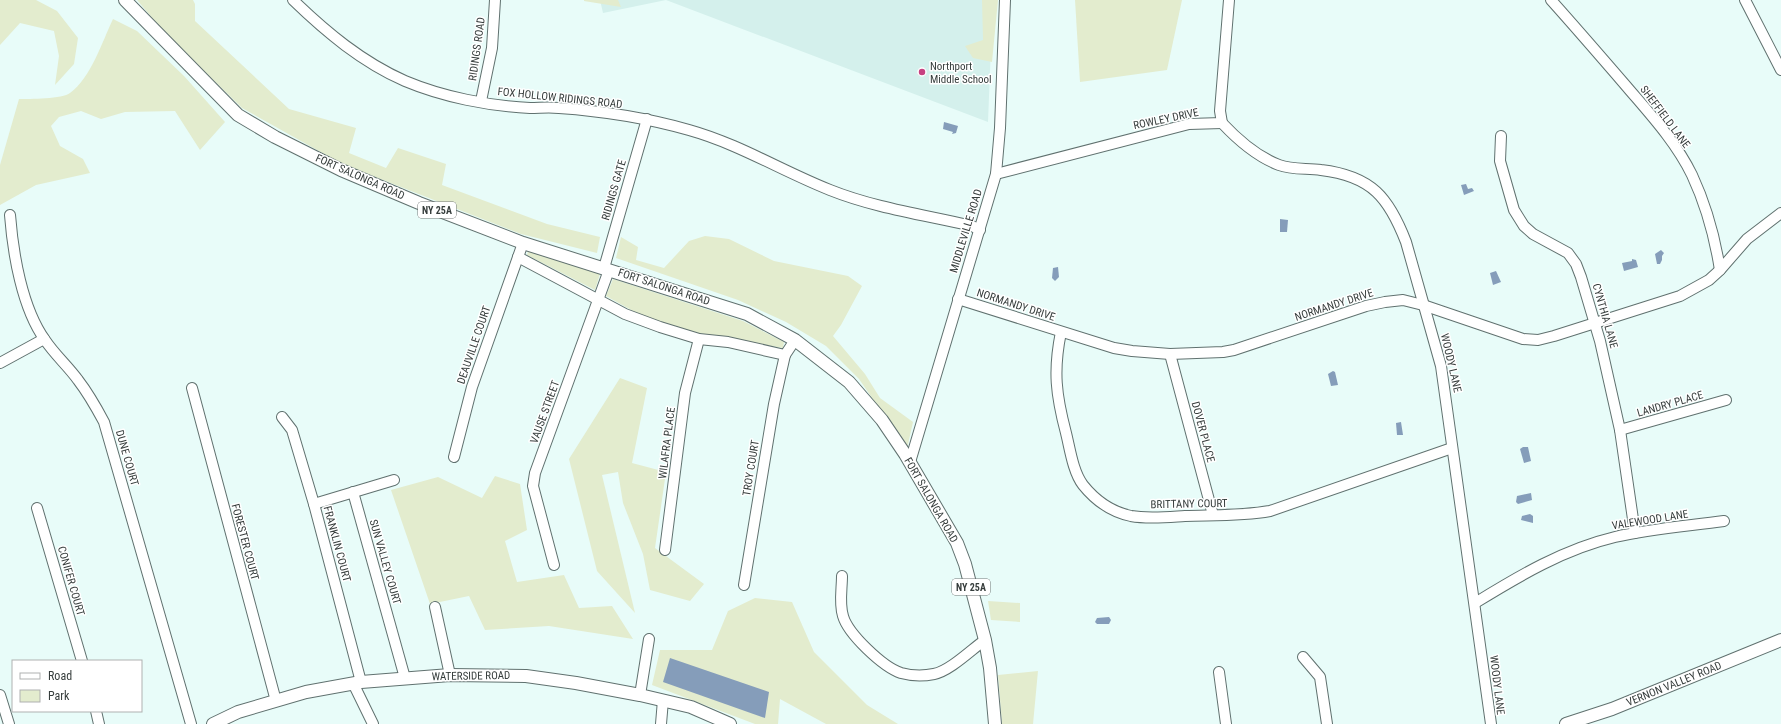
<svg xmlns="http://www.w3.org/2000/svg" width="1781" height="724" viewBox="0 0 1781 724" font-family="'Roboto Condensed',sans-serif">
	<style>
		.built { fill: #d4f0ec }
		.green { fill: #e3ecce }
		.water { fill: #859dba }
		.lines { fill: none; stroke-linecap: round; stroke-linejoin: round }
		.minor-casing { stroke: #60716f; stroke-width: 12 }
		.major-casing { stroke: #60716f; stroke-width: 14 }
		.minor { stroke: #fff; stroke-width: 10 }
		.major { stroke: #fff; stroke-width: 12 }
		.poi-dot { fill: #c74181; stroke: #fff; stroke-width: 1.5 }
		.labels { text-anchor: middle; dominant-baseline: central; stroke-width: 3; stroke-linejoin: round; paint-order: stroke }
		.shield { fill: #fff; stroke: #727776; stroke-width: 1 }
		.shield-label { font-size: 10px; font-weight: bold; fill: #363d3c }
		.street-label { font-size: 11px; fill: #363d3c; stroke: #fff }
		.poi-label { font-size: 11px; fill: #363d3c; stroke: #fff; text-anchor: start }
	</style>
	<rect width="100%" height="100%" fill="#e8fcf9"/>
	<path class="built" d="M600 0H994L992 21 988 122 666 0 603 13Z"/>
	<g class="green">
		<path d="M0 0H36L57 11 78 38 74 64 55 85 59 56 54 31 20 23 0 45Z"/>
		<path d="M137 0H193L195 4V21L289 109 356 128 349 153 386 168 398 148 446 164 442 185 547 224 600 237 597 253 521 234 342 164 242 108 164 32Z"/>
		<path d="M584 0H618L621 7 584 1Z"/>
		<path d="M982 0H998L992 62 973 58 965 46 983 40Z"/>
		<path d="M1075 0H1182L1167 70 1080 82Z"/>
		<path d="M113 19 137 31 184 76 225 122 200 150 175 111 125 112 101 119 81 111 59 117 51 126 60 146 83 159 90 173 36 185 0 205V165L19 99C29 99 63 99 70 93 91 78 102 42 113 19Z"/>
		<path d="M705 236 729 239 774 261 848 276 862 286 841 325 833 336 865 374 880 398 913 422 907 449 859 379 826 346 786 322 738 300 616 258 621 237 638 247 636 260 664 268 689 241Z"/>
		<path d="M528 251 600 274 595 290 527 255Z"/>
		<path d="M613 279 743 321 784 342 783 348 698 333 651 321 606 296Z"/>
		<path d="M620 378 647 388 632 463 666 472 655 548 704 584 690 601 650 590 643 554 623 503 618 472 602 475 635 613 597 571 569 459Z"/>
		<path d="M495 476 520 484 527 530 505 541 517 582 564 575 579 608 612 606 633 639 549 626 485 630 469 596 430 604 391 490 438 477 482 498Z"/>
		<path d="M755 598 792 602 814 652 867 705 898 724H826L780 699 778 724H755L652 685 660 650H712L728 611Z"/>
		<path d="M988 601 1020 603V622L991 620Z"/>
		<path d="M1038 671 1033 724H1002L998 675Z"/>
	</g>
	<g class="water">
		<path d="M944 122 958 126 956 133 952 134 953 132 943 129Z"/>
		<path d="M1466 184 1468 189 1472 188 1474 191 1464 195 1461 185Z"/>
		<path d="M1280 219 1288 220 1287 232H1280Z"/>
		<path d="M1661 250 1664 253 1662 256V260L1660 264H1657L1655 254Z"/>
		<path d="M1632 259 1636 260 1638 267 1624 271 1622 263 1632 261Z"/>
		<path d="M1058 267 1059 277 1055 281 1052 278 1053 268Z"/>
		<path d="M1496 271 1501 282 1493 285 1490 273Z"/>
		<path d="M1333 371 1335 372 1338 385 1331 386 1328 374Z"/>
		<path d="M1401 422 1403 435H1397L1396 423Z"/>
		<path d="M1523 447H1528L1531 461 1524 463 1520 449Z"/>
		<path d="M1531 493 1532 500 1518 504 1516 502 1517 496Z"/>
		<path d="M1530 514 1533 516V523L1521 520 1522 516Z"/>
		<path d="M1109 617 1111 620 1109 624H1097L1095 622 1097 618Z"/>
		<path d="M670 658 769 692 765 718 663 682Z"/>
	</g>
	<g class="lines">
		<defs>
			<g id="minor">
				<path d="M293 0C326 32 362 62 405 81 443 97 489 106 530 108 540 108 549 107 559 108 603 111 647 118 689 130 739 144 782 171 830 190 875 208 925 215 972 226L980 230"/>
				<path d="M1551 0C1577 29 1602 58 1627 87 1650 114 1676 142 1692 175 1706 205 1715 238 1720 270"/>
				<path d="M1745 0 1781 70"/>
				<path d="M481 101 492 48 495 0"/>
				<path d="M1222 123C1237 139 1258 157 1279 165 1292 170 1307 168 1321 170 1372 176 1389 198 1406 242L1441 366 1491 724"/>
				<path d="M1501 136 1500 161 1514 210 1524 226 1533 234 1568 253 1576 264 1581 277 1600 341 1620 430 1635 533"/>
				<path d="M996 174 1189 124 1222 123 1220 111 1229 0"/>
				<path d="M10 215C13 254 22 308 45 340 55 355 68 366 78 380 88 393 96 407 104 422L191 724"/>
				<path d="M518 257 625 314 660 327 699 339 728 342 785 355 795 340"/>
				<path d="M604 268 647 119"/>
				<path d="M958 299 1114 348 1132 351 1170 354 1223 352 1234 350 1366 306 1385 302 1403 300 1423 305 1523 339 1538 340 1554 336 1680 296 1709 280 1720 270 1747 239 1781 213"/>
				<path d="M1061 332C1053 371 1056 395 1066 433 1070 449 1073 472 1083 485 1095 500 1112 512 1131 516 1148 519 1168 517 1185 516 1214 515 1242 516 1270 511L1452 448"/>
				<path d="M1170 354 1213 515"/>
				<path d="M0 363 44 339"/>
				<path d="M192 388 276 701"/>
				<path d="M282 417 292 430 314 504 361 682"/>
				<path d="M1620 430 1726 400"/>
				<path d="M454 457 472 387 523 243"/>
				<path d="M910 462 996 174 1000 128 1005 0"/>
				<path d="M353 492 405 678"/>
				<path d="M314 504 394 480"/>
				<path d="M37 508 82 661"/>
				<path d="M665 550 685 393 699 339"/>
				<path d="M554 565 533 486 535 473 609 270"/>
				<path d="M842 576C842 589 839 603 843 616 848 634 883 667 901 673 912 676 924 676 934 674 950 671 972 649 985 640"/>
				<path d="M744 585 774 404 785 355"/>
				<path d="M1475 603C1519 576 1564 549 1615 537 1650 529 1688 526 1724 521"/>
				<path d="M435 607 450 675"/>
				<path d="M1303 657 1320 677 1327 724"/>
				<path d="M1219 672 1226 724"/>
				<path d="M353 683 373 724"/>
				<path d="M0 695 9 724"/>
				<path d="M640 695 649 639"/>
				<path d="M96 711 99 724"/>
				<path d="M661 724 663 700"/>
			</g>
			<g id="major">
				<path d="M125 0 238 115 275 137 341 170 419 203 523 243 747 314 795 340 849 382 882 420 905 454 957 543 965 564 985 640 990 668 995 724"/>
				<path d="M213 724 238 712 306 692 361 682 450 675 526 676 576 683 640 695 691 707 730 724"/>
				<path d="M1566 724 1612 709 1781 640"/>
			</g>
		</defs>
		<use href="#minor" class="minor-casing"/>
		<use href="#major" class="major-casing"/>
		<use href="#minor" class="minor"/>
		<use href="#major" class="major"/>
	</g>
	<circle class="poi-dot" cx="922" cy="72" r="4"/>
	<g class="labels">
		<g class="shield">
			<rect x="418" y="202" width="38" height="16" rx="3"/>
			<rect x="952" y="579" width="38" height="16" rx="3"/>
		</g>
		<g class="shield-label">
			<text x="437" y="210">NY 25A</text>
			<text x="971" y="587">NY 25A</text>
		</g>
		<g class="street-label">
			<text transform="translate(477 49) rotate(-82)">RIDINGS ROAD</text>
			<text transform="translate(560 98) rotate(6)">FOX HOLLOW RIDINGS ROAD</text>
			<text transform="translate(1665 117) rotate(53)">SHEFFIELD LANE</text>
			<text transform="translate(1166 119) rotate(-12)">ROWLEY DRIVE</text>
			<text transform="translate(360 177) rotate(24)">FORT SALONGA ROAD</text>
			<text transform="translate(614 190) rotate(-74)">RIDINGS GATE</text>
			<text transform="translate(966 231) rotate(-73)">MIDDLEVILLE ROAD</text>
			<text transform="translate(664 287) rotate(18)">FORT SALONGA ROAD</text>
			<text transform="translate(1016 305) rotate(18)">NORMANDY DRIVE</text>
			<text transform="translate(1334 305) rotate(-18)">NORMANDY DRIVE</text>
			<text transform="translate(1605 316) rotate(74)">CYNTHIA LANE</text>
			<text transform="translate(474 345) rotate(-71)">DEAUVILLE COURT</text>
			<text transform="translate(1451 363) rotate(77)">WOODY LANE</text>
			<text transform="translate(1670 404) rotate(-16)">LANDRY PLACE</text>
			<text transform="translate(545 412) rotate(-70)">VAUSE STREET</text>
			<text transform="translate(1203 432) rotate(75)">DOVER PLACE</text>
			<text transform="translate(667 443) rotate(-83)">WILAFRA PLACE</text>
			<text transform="translate(127 458) rotate(74)">DUNE COURT</text>
			<text transform="translate(751 468) rotate(-81)">TROY COURT</text>
			<text transform="translate(931 500) rotate(60)">FORT SALONGA ROAD</text>
			<text transform="translate(1189 504) rotate(-1)">BRITTANY COURT</text>
			<text transform="translate(1650 520) rotate(-9)">VALEWOOD LANE</text>
			<text transform="translate(245 542) rotate(75)">FORESTER COURT</text>
			<text transform="translate(337 544) rotate(75)">FRANKLIN COURT</text>
			<text transform="translate(385 562) rotate(74)">SUN VALLEY COURT</text>
			<text transform="translate(71 581) rotate(74)">CONIFER COURT</text>
			<text transform="translate(471 676) rotate(-1)">WATERSIDE ROAD</text>
			<text transform="translate(1674 684) rotate(-22)">VERNON VALLEY ROAD</text>
			<text transform="translate(1497 685) rotate(83)">WOODY LANE</text>
		</g>
		<g class="poi-label">
			<text x="930" y="66">Northport<tspan x="930" dy="13">Middle School</tspan></text>
		</g>
	</g>
	<rect x="12" y="660" width="130" height="52" fill="#ffffff" stroke="#afb1b1"/>
	<rect x="20" y="673" width="20" height="6" fill="#ffffff" stroke="#afb1b1"/>
	<text x="48" y="680" font-size="12" fill="#363d3c">Road</text>
	<rect x="20" y="690" width="20" height="12" fill="#e3ecce" stroke="#afb1b1"/>
	<text x="48" y="700" font-size="12" fill="#363d3c">Park</text>
</svg>
